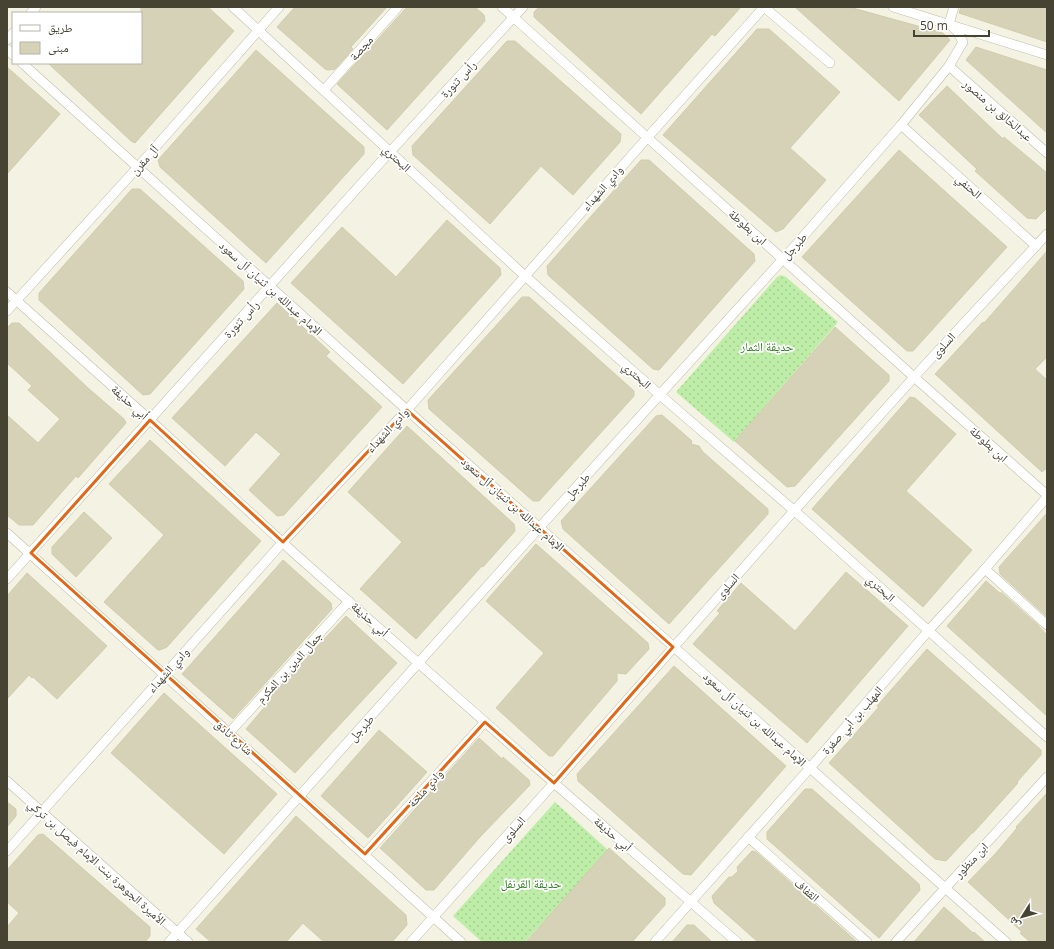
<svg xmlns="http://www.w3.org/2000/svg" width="1054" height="949" viewBox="0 0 1054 949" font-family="'Open Sans','Noto Naskh Arabic',sans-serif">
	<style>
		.garden { fill: url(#garden-dots) }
		.building { fill: #d6d2b8; stroke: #d2ccaa }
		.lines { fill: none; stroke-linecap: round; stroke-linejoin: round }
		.minor-casing { stroke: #c0bda5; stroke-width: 10 }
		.minor { stroke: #fff; stroke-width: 9 }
		.marked { fill: none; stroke: #e36714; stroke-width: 3; stroke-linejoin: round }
		.labels { text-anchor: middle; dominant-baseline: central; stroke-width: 3.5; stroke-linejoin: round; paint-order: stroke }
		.street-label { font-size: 12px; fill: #464333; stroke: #fff }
		.park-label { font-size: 12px; fill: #2d7e20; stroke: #fff }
	</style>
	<defs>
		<pattern id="garden-dots" width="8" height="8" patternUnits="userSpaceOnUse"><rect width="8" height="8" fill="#bdeda7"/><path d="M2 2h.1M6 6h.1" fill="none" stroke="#a4cc90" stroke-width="1.8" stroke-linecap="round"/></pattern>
	</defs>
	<rect width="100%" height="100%" fill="#f4f3e3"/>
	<g class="garden">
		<path d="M781 275 786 277 838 322 734 442 676 392 777 277Z"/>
		<path d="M555 802 608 850 525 942H482L453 916Z"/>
	</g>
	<g class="building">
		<path d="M141 7H208L234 31 135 143 131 141 48 63H141Z"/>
		<path d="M295 7H387L351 47 353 49 335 69 328 70 325 69 277 27Z"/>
		<path d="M407 7H475L484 15 485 21 387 130 337 84Z"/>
		<path d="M539 7H741L715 36 712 34 641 114 534 17V12Z"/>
		<path d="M795 7H849L943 33 950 40 899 101Z"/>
		<path d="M961 7H1047V42L959 13Z"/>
		<path d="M757 29H769L840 92 790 148 826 180 783 229 776 232 663 135Z"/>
		<path d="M507 41H515L621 134 620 142 573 195 541 166 490 224 413 155 412 146Z"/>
		<path d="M976 47 1047 70V133L966 60Z"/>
		<path d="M256 50 364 147V154L266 263 160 167 158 160Z"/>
		<path d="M7 67 60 114 7 174Z"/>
		<path d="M947 86 1003 139 1004 137 1047 173V208L1036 219 1027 218 975 171 977 169 919 115Z"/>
		<path d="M899 150 1007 247 913 351H907L802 257Z"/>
		<path d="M641 160H649L754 254 755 261 659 370 653 369 548 275 547 266Z"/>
		<path d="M132 189H140L243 281 244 289 150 394 143 395 39 300V293Z"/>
		<path d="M447 220 500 268 501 275 403 384 291 283 342 227 396 277Z"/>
		<path d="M1047 251V357L1035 369 1047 380V468L1042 472 935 374 983 322 984 323Z"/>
		<path d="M522 297H529L634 391V396L539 501H533L429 409 428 400Z"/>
		<path d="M277 303 330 352 326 356 382 407 284 515 277 516 249 490 281 454 256 432 225 466 172 418Z"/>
		<path d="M12 323H19L88 388 124 419 126 423 78 478 76 476 33 525H19L7 515V415L38 443 60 419 28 390 32 386 7 363V328Z"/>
		<path d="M835 327 889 375V381L795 486 787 487 735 441Z"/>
		<path d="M910 397 915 398 956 434 906 491 972 550 923 607 812 509Z"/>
		<path d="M662 415 692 441 691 444 699 446 703 452 768 509V514L669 624 563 529 561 521 656 416Z"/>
		<path d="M407 426 514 524 515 531 483 567 482 566 416 639 360 589 402 542 348 492Z"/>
		<path d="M150 440 261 541 167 647 160 650H158L104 602 164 535 109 484Z"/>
		<path d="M84 512 112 538 76 577 52 554V547Z"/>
		<path d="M1047 513V614L1046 616 1000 574 999 567Z"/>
		<path d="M536 544 648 643 649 649 626 674 617 673V681L553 756H549L496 708 544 653 486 601Z"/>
		<path d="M283 560 331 603 332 609 233 719 182 674Z"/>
		<path d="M846 572 908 626 807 743 693 644 720 613 717 611 741 583 795 631Z"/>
		<path d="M27 573 107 646 57 699 33 677 32 678 29 675 7 699V596Z"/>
		<path d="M986 581 1001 594V592L1038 625 1047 635V716L947 626Z"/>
		<path d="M346 616 397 663 295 773 246 729 269 702 267 700Z"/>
		<path d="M927 649 1041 750V755L1017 782 1018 783 973 833H972L946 861 935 859 829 763 879 707 877 706Z"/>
		<path d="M674 666 786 766 691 875 683 874 578 781 577 774Z"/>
		<path d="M164 693 277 794 224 854 111 753Z"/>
		<path d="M379 730 427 772 368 838 321 796Z"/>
		<path d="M479 738 502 759 503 757 529 780 530 785 480 837 434 890H426L380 848Z"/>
		<path d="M805 789H812L919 884 920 890 879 938 767 839V832Z"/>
		<path d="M1047 793V942H1030L1020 933 1022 932 968 882 996 853 1017 828 1016 827Z"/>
		<path d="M7 802 16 809V816L7 827Z"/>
		<path d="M296 816 406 915 407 925 392 942H324L303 923 286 942H211L196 929Z"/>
		<path d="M43 834 150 927V936L145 942H7V927L19 913 7 902V870L38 835Z"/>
		<path d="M609 848 665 898V905L632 942H526Z"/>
		<path d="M752 851 756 852 857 942H758L714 903 712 896 729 877H732L738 871 737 867Z"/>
		<path d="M944 907 973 933 974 932 985 942H914Z"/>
		<path d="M687 925H694L712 942H672Z"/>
	</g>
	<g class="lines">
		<defs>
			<g id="minor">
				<path d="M233 7 525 276 660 395 805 520 1047 737"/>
				<path d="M502 7 914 377 1047 495"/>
				<path d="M764 7 830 63"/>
				<path d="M893 7 1047 55"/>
				<path d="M31 13 36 7"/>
				<path d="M7 40 13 33"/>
				<path d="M7 49 13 55"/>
				<path d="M22 63 407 410 1006 942"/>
				<path d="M949 66 1047 153"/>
				<path d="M324 90 398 7"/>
				<path d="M901 125 1036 246"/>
				<path d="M7 292 150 420 294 553 554 783 737 942"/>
				<path d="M7 311 137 168 279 7"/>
				<path d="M7 533 461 942"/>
				<path d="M985 569 1047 625"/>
				<path d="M7 579 378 165 523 7"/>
				<path d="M229 733 349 601"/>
				<path d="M7 781 188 942"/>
				<path d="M748 837 867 942"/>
				<path d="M7 851 283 542 407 410 647 138 764 7"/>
				<path d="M365 854 485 722"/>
				<path d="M169 942 539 528 792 249 901 125 949 66 963 42 957 31 949 24 954 7"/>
				<path d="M411 942 554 783 784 522 925 365 1047 234"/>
				<path d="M655 942 810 768 929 630 985 569 1047 497"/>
				<path d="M896 942 1047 777"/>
			</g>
		</defs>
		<use href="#minor" class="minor-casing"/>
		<use href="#minor" class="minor"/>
	</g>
	<path class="marked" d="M407 410 673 647 554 783 485 722 365 854 31 553 150 420 283 542Z"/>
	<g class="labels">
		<g class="street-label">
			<text transform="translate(361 48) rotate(-48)">مجصة</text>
			<text transform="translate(458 79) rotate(-47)">رأس تنورة</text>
			<text transform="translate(998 110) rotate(41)">عبدالخالق بن منصور</text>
			<text transform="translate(397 158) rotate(43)">البحتري</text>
			<text transform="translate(144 160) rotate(-48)">آل مقرن</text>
			<text transform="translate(969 186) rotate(42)">الحنفي</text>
			<text transform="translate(602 188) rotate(-49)">وادي الشهداء</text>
			<text transform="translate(748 227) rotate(42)">ابن بطوطة</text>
			<text transform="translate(794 246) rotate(-48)">طبرجل</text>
			<text transform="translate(271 288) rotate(42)">الإمام عبدالله بن ثنيان آل سعود</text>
			<text transform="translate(241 319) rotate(-48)">رأس تنورة</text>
			<text transform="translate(943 345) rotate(-47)">السلوى</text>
			<text transform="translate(637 375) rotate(42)">البحتري</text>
			<text transform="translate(130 402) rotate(42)">أبي حذيفة</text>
			<text transform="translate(387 430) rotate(-47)">وادي الشهداء</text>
			<text transform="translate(989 444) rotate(42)">ابن بطوطة</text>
			<text transform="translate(577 486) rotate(-48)">طبرجل</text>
			<text transform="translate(513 504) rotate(42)">الإمام عبدالله بن ثنيان آل سعود</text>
			<text transform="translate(727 586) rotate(-49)">السلوى</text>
			<text transform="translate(881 588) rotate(42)">البحتري</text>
			<text transform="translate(370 619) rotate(42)">أبي حذيفة</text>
			<text transform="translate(289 667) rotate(-48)">جمال الدين بن المكرم</text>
			<text transform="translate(168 670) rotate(-48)">وادي الشهداء</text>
			<text transform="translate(755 719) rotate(42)">الإمام عبدالله بن ثنيان آل سعود</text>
			<text transform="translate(852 720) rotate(-49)">المهلب بن أبي صفرة</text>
			<text transform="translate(361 728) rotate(-48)">طبرجل</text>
			<text transform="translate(234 737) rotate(42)">شارع ثادق</text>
			<text transform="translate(425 788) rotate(-48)">وادي ملحة</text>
			<text transform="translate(513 829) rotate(-48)">السلوى</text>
			<text transform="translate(613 834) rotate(41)">أبي حذيفة</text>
			<text transform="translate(971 860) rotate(-47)">ابن منظور</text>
			<text transform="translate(97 862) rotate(42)">الأميرة الجوهرة بنت الإمام فيصل بن تركي</text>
			<text transform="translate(807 890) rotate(41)">القفاف</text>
		</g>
		<g class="park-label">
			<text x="767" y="346">حديقة الثمار</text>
			<text x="531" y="883">حديقة القرنفل</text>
		</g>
	</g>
	<rect width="1054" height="949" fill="none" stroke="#464333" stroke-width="16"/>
	<rect x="12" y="12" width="130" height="52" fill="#ffffff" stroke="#b5b4ad"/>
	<rect x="20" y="25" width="20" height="6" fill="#ffffff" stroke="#b5b4ad"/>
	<text x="48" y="32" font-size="12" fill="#464333">طريق</text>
	<rect x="20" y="42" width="20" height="12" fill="#d6d2b8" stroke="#b5b4ad"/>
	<text x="48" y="52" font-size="12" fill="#464333">مبنى</text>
	<g transform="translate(1022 917) rotate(233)" stroke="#ffffff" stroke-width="3" paint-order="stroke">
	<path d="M0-3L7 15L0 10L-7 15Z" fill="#464333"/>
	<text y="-6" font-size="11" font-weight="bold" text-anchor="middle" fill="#464333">ش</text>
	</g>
	<path d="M914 30v6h75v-6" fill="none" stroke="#464333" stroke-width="2"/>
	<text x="920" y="30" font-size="12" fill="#464333" stroke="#ffffff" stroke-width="3" paint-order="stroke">50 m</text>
</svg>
